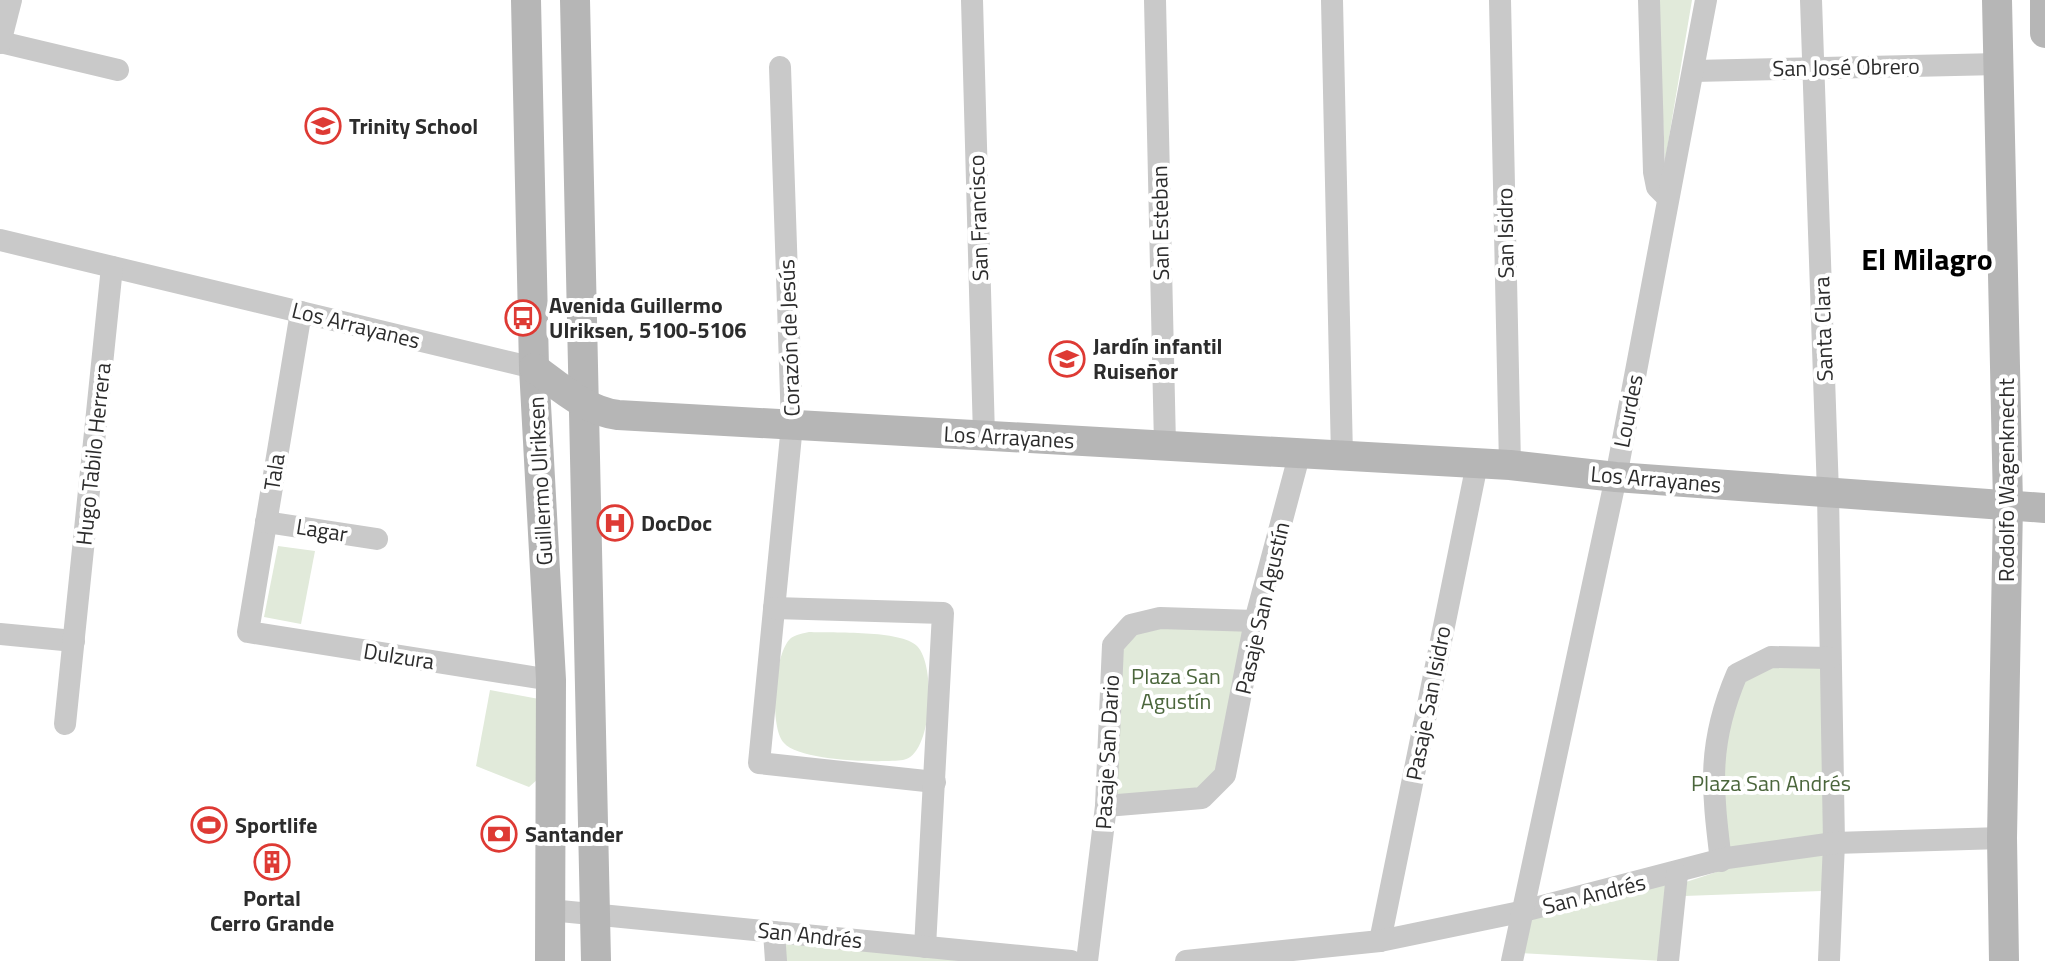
<svg xmlns="http://www.w3.org/2000/svg" width="2045" height="961" viewBox="0 0 2045 961" font-family="'Titillium Web',sans-serif">
	<style>
		.green { fill: #e1eada }
		.lines { fill: none; stroke-linecap: round; stroke-linejoin: round }
		.street { stroke: #c9c9c9; stroke-width: 22 }
		.secondary { stroke: #b6b6b6; stroke-width: 30 }
		.labels { text-anchor: middle; dominant-baseline: central; stroke-width: 8; stroke-linejoin: round; paint-order: stroke }
		.street-label { font-size: 22px; fill: #2c2c2c; stroke: #fff }
		.poi-label { font-size: 22px; font-weight: bold; fill: #2c2c2c; stroke: #fff; text-anchor: start }
		.park-label { font-size: 22px; fill: #4b663c; stroke: #fff }
		.district-label { font-size: 30px; font-weight: bold; fill: #000; stroke: #fff }
	</style>
	<rect width="100%" height="100%" fill="#fff"/>
	<g class="green">
		<path d="M1657 0H1692L1665 161Z"/>
		<path d="M278 546 315 551 301 624 264 617Z"/>
		<path d="M1161 625 1246 628 1218 772 1199 791 1113 798 1120 648 1135 632Z"/>
		<path d="M809 632C833 633 901 630 917 646 936 664 933 756 903 760 879 763 799 761 784 743 769 727 774 652 791 638 795 635 804 633 809 632Z"/>
		<path d="M1773 666 1821 667 1824 835 1725 850C1722 814 1716 705 1745 680 1752 674 1765 671 1773 666Z"/>
		<path d="M490 690 539 699 538 779 529 787 476 766Z"/>
		<path d="M1824 854 1822 891 1684 896 1686 882 1729 868Z"/>
		<path d="M1669 883 1662 961 1521 953 1527 918Z"/>
		<path d="M780 943 977 961H782Z"/>
	</g>
	<g class="lines">
		<g class="street">
			<path d="M972 0 984 436"/>
			<path d="M1155 0 1165 445"/>
			<path d="M1332 0 1342 457"/>
			<path d="M1500 0 1510 465"/>
			<path d="M1649 0 1654 172 1657 187 1668 198"/>
			<path d="M1811 0 1828 493 1834 843 1829 960"/>
			<path d="M0 42 118 70"/>
			<path d="M0 43 11 0"/>
			<path d="M780 67 792 425 759 763 935 782"/>
			<path d="M1694 71 1999 64"/>
			<path d="M0 240 534 368"/>
			<path d="M301 312 248 632 551 680"/>
			<path d="M266 522 377 539"/>
			<path d="M774 608 943 613 925 947"/>
			<path d="M0 634 74 641"/>
			<path d="M65 724 112 267"/>
			<path d="M1106 806 1202 798 1225 775 1255 621 1299 456"/>
			<path d="M1721 861C1712 788 1707 744 1737 674L1771 657 1830 658"/>
			<path d="M550 910 1071 961"/>
			<path d="M774 932 776 961"/>
			<path d="M1380 941 1477 464"/>
			<path d="M1087 961 1106 806 1113 645 1131 625 1160 618 1255 621"/>
			<path d="M1186 961 1380 941 1520 912 1727 858 1834 843 2002 838"/>
			<path d="M1512 961 1616 477 1706 0"/>
			<path d="M1668 961 1677 874"/>
		</g>
		<g class="secondary">
			<path d="M526 0 534 368 551 680 550 961"/>
			<path d="M575 0 596 961"/>
			<path d="M1997 0 2008 504 2002 838 2004 961"/>
			<path d="M2045 0V33"/>
			<path d="M534 368C560 387 586 411 618 415L1510 465 1616 477 2045 508"/>
		</g>
	</g>
	<defs>
		<symbol id="school-ring" viewBox="-11 -11 22 22"><circle r="9.5" fill="#fff" stroke="#de3a34" stroke-width="1.5"/><path d="M0-5L7-2L0 1L-7-2ZM-4 1L0 2.5L4 1V4Q0 6-4 4Z" fill="#de3a34"/></symbol>
		<symbol id="bus-ring" viewBox="-11 -11 22 22"><circle r="9.5" fill="#fff" stroke="#de3a34" stroke-width="1.5"/><path d="M-5-6H5V4H4V6H2V4H-2V6H-4V4H-5ZM-3.5-4V0h7V-4ZM-3.5 1.2v1.5H-2V1.2ZM2 1.2v1.5H3.5V1.2Z" fill="#de3a34"/></symbol>
		<symbol id="hospital-ring" viewBox="-11 -11 22 22"><circle r="9.5" fill="#fff" stroke="#de3a34" stroke-width="1.5"/><path d="M-5-5h3v3.5h4V-5h3V5h-3V1.5h-4V5h-3Z" fill="#de3a34"/></symbol>
		<symbol id="stadium-ring" viewBox="-11 -11 22 22"><circle r="9.5" fill="#fff" stroke="#de3a34" stroke-width="1.5"/><path d="M0-5a6.5 5 0 1 0 0 10a6.5 5 0 1 0 0-10ZM-3.5-1.8h7v3.6h-7Z" fill="#de3a34"/></symbol>
		<symbol id="bank-ring" viewBox="-11 -11 22 22"><circle r="9.5" fill="#fff" stroke="#de3a34" stroke-width="1.5"/><path d="M-6-4H6V4H-6ZM0-2.3a2.3 2.3 0 1 0 0 4.6a2.3 2.3 0 1 0 0-4.6Z" fill="#de3a34"/></symbol>
		<symbol id="building-ring" viewBox="-11 -11 22 22"><circle r="9.5" fill="#fff" stroke="#de3a34" stroke-width="1.5"/><path d="M-4-6H4V6H1V3H-1V6H-4ZM-2.5-4.3h1.7v1.8h-1.7ZM.8-4.3h1.7v1.8H.8ZM-2.5-1h1.7V.8h-1.7ZM.8-1h1.7V.8H.8Z" fill="#de3a34"/></symbol>
	</defs>
	<g fill-rule="evenodd">
		<use href="#school-ring" x="303" y="106" width="40" height="40"/>
		<use href="#bus-ring" x="503" y="298" width="40" height="40"/>
		<use href="#school-ring" x="1047" y="339" width="40" height="40"/>
		<use href="#hospital-ring" x="595" y="503" width="40" height="40"/>
		<use href="#stadium-ring" x="189" y="805" width="40" height="40"/>
		<use href="#bank-ring" x="479" y="814" width="40" height="40"/>
		<use href="#building-ring" x="252" y="842" width="40" height="40"/>
	</g>
	<g class="labels">
		<g class="street-label">
			<text transform="translate(1846 67) rotate(-1)">San José Obrero</text>
			<text transform="translate(978 218) rotate(-92)">San Francisco</text>
			<text transform="translate(1160 223) rotate(-91)">San Esteban</text>
			<text transform="translate(1505 233) rotate(-91)">San Isidro</text>
			<text transform="translate(356 325) rotate(14)">Los Arrayanes</text>
			<text transform="translate(1823 329) rotate(-92)">Santa Clara</text>
			<text transform="translate(789 338) rotate(-92)">Corazón de Jesús</text>
			<text transform="translate(1628 411) rotate(-79)">Lourdes</text>
			<text transform="translate(1009 437) rotate(3)">Los Arrayanes</text>
			<text transform="translate(93 454) rotate(-84)">Hugo Tabilo Herrera</text>
			<text transform="translate(274 472) rotate(-81)">Tala</text>
			<text transform="translate(1656 479) rotate(5)">Los Arrayanes</text>
			<text transform="translate(2006 480) rotate(-90)">Rodolfo Wagenknecht</text>
			<text transform="translate(540 481) rotate(-93)">Guillermo Ulriksen</text>
			<text transform="translate(322 530) rotate(9)">Lagar</text>
			<text transform="translate(1262 608) rotate(-77)">Pasaje San Agustín</text>
			<text transform="translate(399 656) rotate(9)">Dulzura</text>
			<text transform="translate(1428 703) rotate(-79)">Pasaje San Isidro</text>
			<text transform="translate(1107 752) rotate(-87)">Pasaje San Dario</text>
			<text transform="translate(1594 894) rotate(-14)">San Andrés</text>
			<text transform="translate(810 935) rotate(6)">San Andrés</text>
		</g>
		<g class="poi-label">
			<text x="349" y="126">Trinity School</text>
			<text x="549" y="305">Avenida Guillermo<tspan x="549" dy="25">Ulriksen, 5100-5106</tspan></text>
			<text x="1093" y="346">Jardín infantil<tspan x="1093" dy="25">Ruiseñor</tspan></text>
			<text x="641" y="523">DocDoc</text>
			<text x="235" y="825">Sportlife</text>
			<text x="525" y="834">Santander</text>
			<text x="272" y="898" text-anchor="middle">Portal<tspan x="272" dy="25">Cerro Grande</tspan></text>
		</g>
		<g class="park-label">
			<text x="1176" y="676">Plaza San<tspan x="1176" dy="25">Agustín</tspan></text>
			<text x="1771" y="783">Plaza San Andrés</text>
		</g>
		<g class="district-label">
			<text x="1927" y="259">El Milagro</text>
		</g>
	</g>
</svg>
